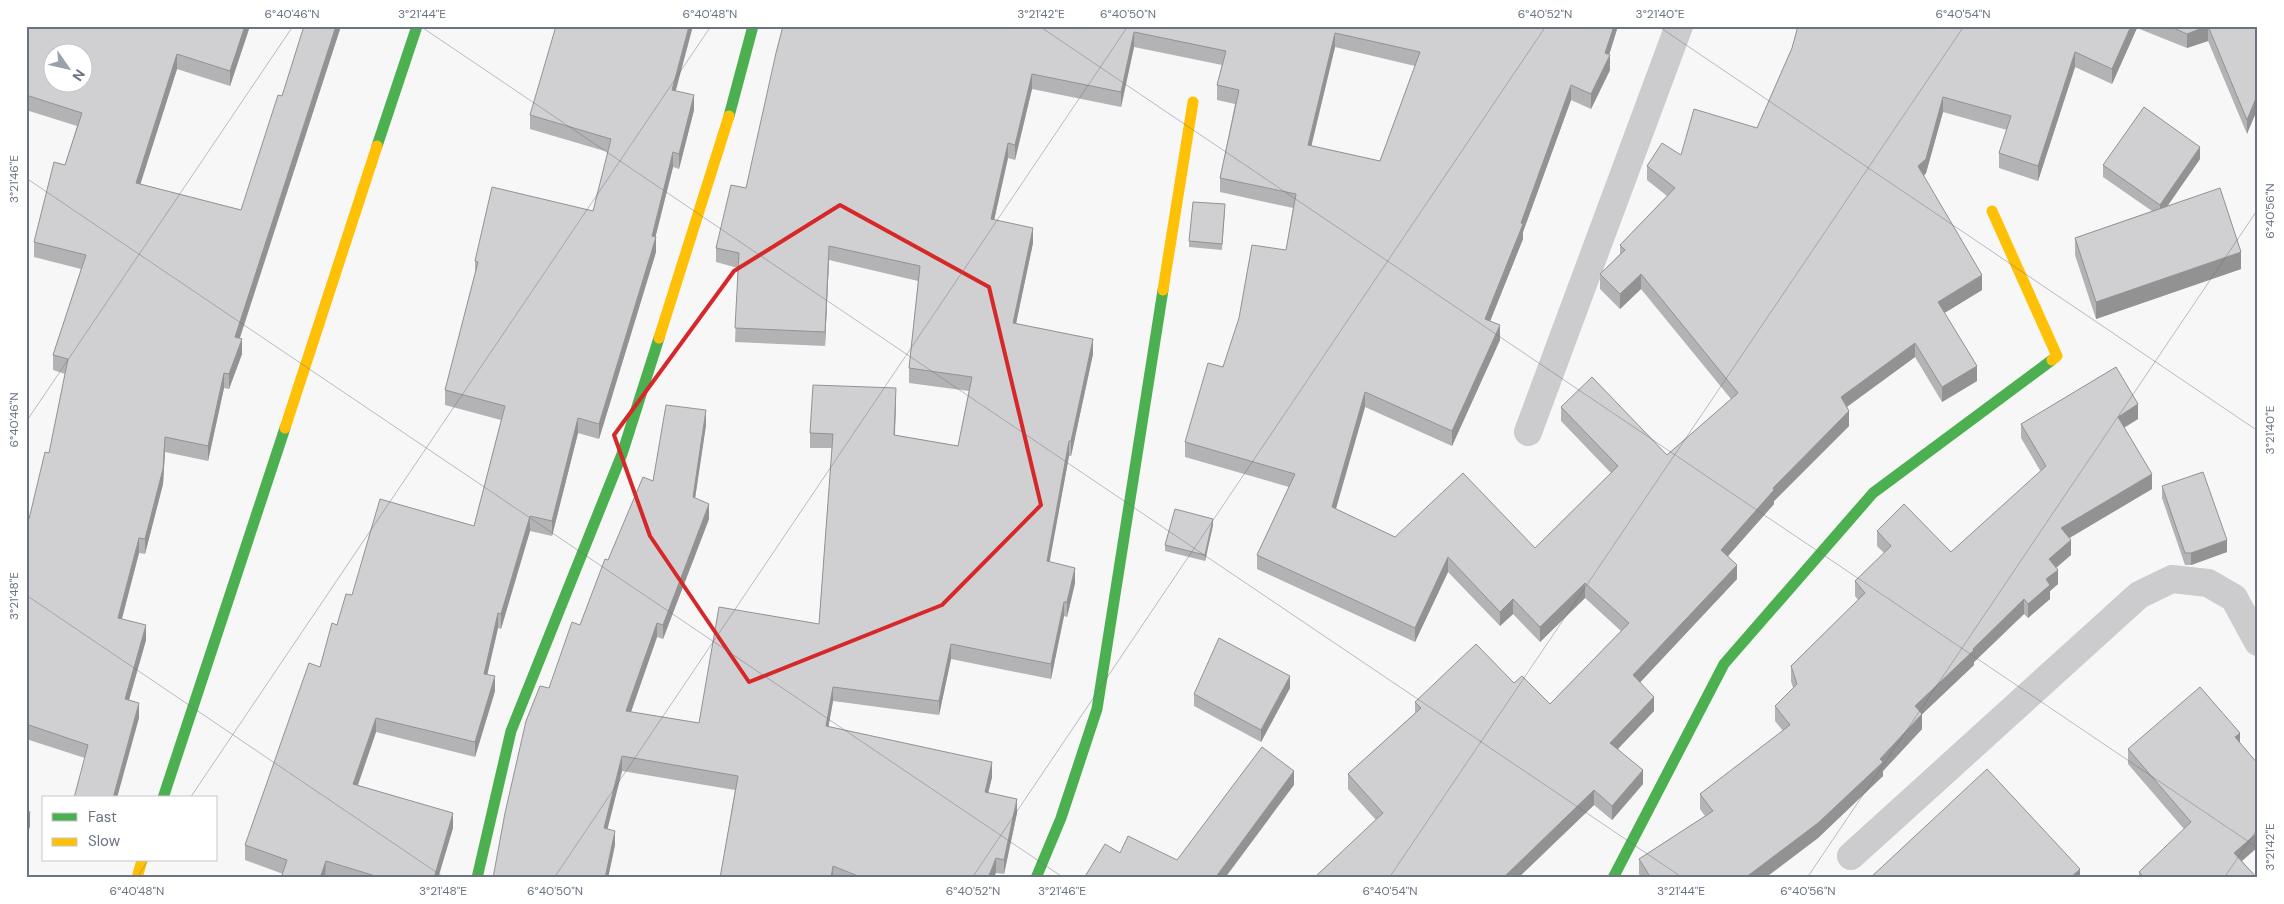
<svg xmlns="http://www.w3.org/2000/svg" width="2284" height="904" viewBox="0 0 2284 904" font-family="'DM Sans',sans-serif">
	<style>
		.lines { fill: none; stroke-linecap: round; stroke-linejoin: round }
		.street { stroke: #ccccce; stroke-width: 28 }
		.fast { stroke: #4caf50; stroke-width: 11 }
		.slow { stroke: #ffc107; stroke-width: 11 }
		.wall { fill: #b3b3b5; fill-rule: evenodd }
		.shaded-wall { fill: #929293 }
		.building { fill: #d0d0d2; stroke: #929293; fill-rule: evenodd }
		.marked { fill: none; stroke: #d62828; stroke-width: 4; stroke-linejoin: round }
		.ticks { fill: none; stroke: #6a7283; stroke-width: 1; stroke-opacity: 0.45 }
		.neatline { fill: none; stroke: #6a7283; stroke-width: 2 }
		.ticks-label { font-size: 12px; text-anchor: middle; fill: #6a7283 }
	</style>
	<rect width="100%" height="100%" fill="#f7f7f7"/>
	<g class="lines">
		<g class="street">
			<path d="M1528 432 1679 26"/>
			<path d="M1851 856 2139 595 2172 579 2208 583 2234 598 2258 642"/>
		</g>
		<g class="fast">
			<path d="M729 116 753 26"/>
			<path d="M377 146 417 26"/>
			<path d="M163 798 285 428"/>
			<path d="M477 878 511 731 622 454 659 338"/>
			<path d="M1036 878 1061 818 1097 709 1163 290"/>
			<path d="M1613 878 1724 664 1873 493 2052 360"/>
		</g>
		<g class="slow">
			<path d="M1992 211 2057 356 2052 360"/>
			<path d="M1163 290 1193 102"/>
			<path d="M659 338 729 116"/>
			<path d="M285 428 377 146"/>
			<path d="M137 878 142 860"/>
		</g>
	</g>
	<g class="wall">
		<path d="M26 26H250L230 86 177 69 140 184 241 210 282 96 304 26H341L240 338 242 354 229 389 224 388 208 461 165 452 163 484 145 554 139 553 122 619 146 640 129 700 139 718 85 758 26 739V518L29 519 49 453 65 374 53 370V355L81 269 34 257V242L65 165 77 126 26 110Z"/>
		<path d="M783 26H1618L1609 55 1610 70 1591 109 1571 100 1523 232V239L1490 321 1500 340 1452 446 1365 407 1336 509 1395 537 1535 548 1611 473 1561 421V407L1667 455 1731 399 1641 289 1620 309 1600 289V274L1620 254V245L1667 196 1647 180V166L1681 155 1757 128 1792 48 1798 26H2258L2247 134 2208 41 2187 48 2137 28 2112 84 2075 67 2038 181 1999 168V153L2007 130 1943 112 1926 173 1924 176 1982 290 1944 313 1977 381 1942 402 1915 357 1847 407 1849 426 1774 501V504L1728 556 1737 579 1640 682 1654 711 1618 749 1643 784 1612 820 1594 805 1518 878H1315V877L1376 820 1348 789V774L1415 713V702L1514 683 1550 704 1621 631 1585 598 1540 642 1513 614 1500 626 1448 572 1415 642 1257 569V555L1289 487 1185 457V442L1223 367 1286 250 1293 208 1220 192V178L1235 104 1217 100V85L1222 65 1134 47 1121 107 1032 89 1015 160 1008 158 994 220 1033 243 1016 323 1093 354 1071 456H1069L1049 562 1075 583 1067 617 1064 616 1051 679 951 659 939 715 833 701 828 727 992 777 988 793 1017 813 1004 874 996 873 993 878H720L735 790 622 771 607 829 615 845 608 878 549 688 580 625 608 560 653 481 706 425 695 498 709 519 663 639 657 637 631 712 699 723 819 624 832 448H810V433L896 403 895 435 958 446 969 391 909 383V368L918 281 829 260 825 346 735 342 738 268 716 262V248L746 188ZM1335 47 1415 66 1380 161 1311 146Z"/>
		<path d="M676 91 694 110 679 169 673 167 655 237 656 252 599 439 578 433 552 536 530 531 501 629 498 628 487 675 495 691 475 757 376 732 358 785 453 828 438 878H333L326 876 325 878H281L283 874 245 860V845L337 625 352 595 474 526 501 420 445 405V390L475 275V261L593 211 608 152 530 129V115Z"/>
		<path d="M2200 159 2167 206 2241 269 2096 319 2075 255V238L2152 211 2103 177V165Z"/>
		<path d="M1225 211 1222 250 1189 247V241Z"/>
		<path d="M2138 419 2124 428 2152 489 2069 538 2071 555 2056 567 2058 584 2050 591V599L2028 618 2024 614 1974 662V665L1922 714V729L1883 771V776L1818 838 1765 878H1642L1639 874V859L1705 816 1700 809V794L1783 731 1775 721V706L1793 688 1791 681V666L1858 600 1855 596V581L1884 553 1877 546V531L1951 552 2041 472 2021 438V424Z"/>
		<path d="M2162 486 2227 552 2191 565H2185L2162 498Z"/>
		<path d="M1213 525 1205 561 1165 551V545Z"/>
		<path d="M1290 688 1261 742 1194 706V694Z"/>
		<path d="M2240 743 2242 861 2257 878H2139V872L2184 829 2128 764V749Z"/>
	</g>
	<g class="shaded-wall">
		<path d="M245 26H250L230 86V71Z"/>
		<path d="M336 26H341L235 352V337Z"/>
		<path d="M689 26H693L672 105V90Z"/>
		<path d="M1614 26H1618L1608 58 1610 55V70L1591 109V94Z"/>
		<path d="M2131 26H2137V28L2112 84V69Z"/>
		<path d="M2208 26V41L2187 48V34Z"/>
		<path d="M1134 32V47L1121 107V92Z"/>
		<path d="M1335 33V47L1308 160V145Z"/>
		<path d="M2075 52V67L2038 181V166Z"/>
		<path d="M177 54V69L136 198V183Z"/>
		<path d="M1032 74V89L1015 160V145Z"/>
		<path d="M1571 85V100L1523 232V239L1485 334V319Z"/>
		<path d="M2258 93V108L2247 134V120Z"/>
		<path d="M694 95V110L679 169V154Z"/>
		<path d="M1943 97V112L1926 173 1918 181V166Z"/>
		<path d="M1008 143V158L991 234V219Z"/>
		<path d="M2200 147V159L2160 217V205Z"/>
		<path d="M673 152V167L652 251V236Z"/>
		<path d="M1033 228V243L1013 338V323Z"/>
		<path d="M656 237V252L599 439V424Z"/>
		<path d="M829 246V260L825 346V332Z"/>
		<path d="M2241 252V269L2096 319V302Z"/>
		<path d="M1641 274V289L1620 309V294Z"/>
		<path d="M1982 275V290L1938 317V302Z"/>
		<path d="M1500 325V340L1452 446V431Z"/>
		<path d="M242 339V354L229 389V374Z"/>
		<path d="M1093 339V354L1071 456V441Z"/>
		<path d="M1915 343V357L1841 411V397Z"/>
		<path d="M1977 366V381L1942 402V387Z"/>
		<path d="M224 373V388L208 461V446Z"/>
		<path d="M896 388V403L894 449V435Z"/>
		<path d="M1365 392V407L1332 522V507Z"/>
		<path d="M2138 404V419L2118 431V417Z"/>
		<path d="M706 410V425L693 512V497Z"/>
		<path d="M1849 411V426L1774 501V504L1721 564V550L1773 488Z"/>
		<path d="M578 418V433L552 536V521Z"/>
		<path d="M165 437V452L163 484 145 554V539Z"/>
		<path d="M1069 441V456L1047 576V561Z"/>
		<path d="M2152 474V489L2061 543V528Z"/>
		<path d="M709 504V519L663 639V625Z"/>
		<path d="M530 516V531L501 629V614Z"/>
		<path d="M1213 519V525L1205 561V555Z"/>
		<path d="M139 538V553L118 633V618Z"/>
		<path d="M2071 540V555L2049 574V559Z"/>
		<path d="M2227 540V552L2191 565V553Z"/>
		<path d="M1448 557V572L1415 642V628Z"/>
		<path d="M1737 565V579L1633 690V675Z"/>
		<path d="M1075 568V583L1067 617V602Z"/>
		<path d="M2058 570V584L2050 591V599L2028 618V604L2046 579Z"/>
		<path d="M1585 583V598L1540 642V627Z"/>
		<path d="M1513 599V614L1500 626V612Z"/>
		<path d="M2024 599V614L1974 662V665L1915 721V706Z"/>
		<path d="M1064 602V616L1051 679V664Z"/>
		<path d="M498 613V628L484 689V674Z"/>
		<path d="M657 623V637L626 726V711Z"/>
		<path d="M146 625V640L125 714V699Z"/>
		<path d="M951 644V659L939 715V701Z"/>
		<path d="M495 676V691L475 757V742Z"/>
		<path d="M1290 676V688L1261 742V730Z"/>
		<path d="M833 687V701L826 741V726Z"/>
		<path d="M1654 697V711L1610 757V743Z"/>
		<path d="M139 703V718L117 798H113Z"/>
		<path d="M1922 714V729L1883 771V776L1818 838 1765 878H1745L1880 759Z"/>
		<path d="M376 718V732L353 799V784Z"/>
		<path d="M2240 733V748L2235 737Z"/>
		<path d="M622 756V771L604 843V828Z"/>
		<path d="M992 762V777L985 807V792Z"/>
		<path d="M1643 770V784L1612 820V806Z"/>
		<path d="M1294 771V785L1225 878H1215Z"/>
		<path d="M1594 790V805L1518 878H1503Z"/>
		<path d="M1017 799V813L1004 874V860Z"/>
		<path d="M30 812V827L26 836V821Z"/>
		<path d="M453 813V828L438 878H434Z"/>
		<path d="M615 831V845L608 878H605Z"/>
		<path d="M2258 832V847L2234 868V853Z"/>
		<path d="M996 858V873L993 878H988Z"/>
		<path d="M326 861 325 878H320Z"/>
		<path d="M833 866V878H831Z"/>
		<path d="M2080 869V878H2070Z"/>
	</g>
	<g class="building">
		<path d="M26 26H245L230 71 177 54 136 183 241 210 278 95 282 96 304 26H336L235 337 242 339 229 374 224 373 208 446 165 437 163 469 145 539 139 538 118 618 146 625 125 699 139 703 113 798H74L88 745 26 724V518L29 519 45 452 49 453 68 359 53 355 86 255 34 242 54 162 65 165 82 113 26 95ZM52 52H82V82H52Z"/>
		<path d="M556 26H689L672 90 694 95 679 154 673 152 652 236 656 237 599 424 578 418 552 521 530 516 501 614 498 613 484 674 495 676 475 742 376 718 353 784 453 813 434 878H382L326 861 320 878H281L287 860 245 845 309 663 320 667 332 623 337 625 346 594 352 595 380 499 474 526 505 406 445 390 478 262 475 261 492 187 593 211 611 139 530 115Z"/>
		<path d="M783 26H1614L1605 53 1610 55 1591 94 1571 85 1521 223 1523 224 1485 319 1500 325 1452 431 1365 392 1332 507 1395 537 1463 473 1535 548 1618 466 1561 407 1592 377 1667 455 1738 393 1641 274 1620 294 1600 274 1625 250 1620 245 1675 188 1647 166 1662 143 1681 155 1694 109 1757 128 1792 48 1798 26H2131L2112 69 2075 52 2038 166 1999 153 2011 116 1943 97 1926 159 1918 166 1982 275 1938 302 1977 366 1942 387 1915 343 1841 397 1849 411 1773 488 1774 490 1721 550 1737 565 1633 675 1654 697 1610 743 1643 770 1612 806 1594 790 1503 878H1315V877L1383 813 1348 774 1421 708 1415 702 1476 644 1514 683 1522 676 1550 704 1629 623 1585 583 1540 627 1513 599 1500 612 1448 557 1415 628 1257 555 1295 474 1185 442 1208 363 1223 367 1239 318 1252 245 1286 250 1296 194 1220 178 1239 90 1217 85 1226 51 1134 32 1121 92 1032 74 1015 145 1008 143 991 219 1033 228 1013 323 1093 339 1071 441H1069L1047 561 1075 568 1067 602H1064L1051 664 951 644 939 701 833 687 826 726 992 762 985 792 1017 799 1004 860 996 858 988 878H863L833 866 831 878H720L738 776 622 756 604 828 615 831 605 878H493L505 813 526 721 540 686 549 688 572 622 580 625 605 559 608 560 643 477 653 481 666 405 706 410 693 497 709 504 663 625 657 623 626 711 699 723 719 607 819 624 833 434 810 433 813 385 896 388 894 435 958 446 972 377 909 368 920 266 829 246 825 332 735 328 739 253 716 248 731 185 746 188 776 53ZM1335 33 1420 52 1380 161 1308 145Z"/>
		<path d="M2169 26H2207L2187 34Z"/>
		<path d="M2208 26H2258V93L2247 120Z"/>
		<path d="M2144 107 2200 147 2160 205 2103 165Z"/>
		<path d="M2220 188 2241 252 2096 302 2075 238Z"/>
		<path d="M1193 202 1225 204 1222 244 1189 241Z"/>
		<path d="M2116 367 2138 404 2118 417 2152 474 2061 528 2071 540 2049 559 2058 570 2046 579 2050 585 2028 604 2024 599 1973 649 1974 650 1915 706 1922 714 1880 759 1883 762 1818 823 1745 878H1651L1639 859 1713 811 1700 794 1790 725 1775 706 1797 684 1791 666 1865 593 1855 581 1891 546 1877 531 1904 504 1951 552 2046 466 2021 424Z"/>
		<path d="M2203 472 2227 540 2191 553H2185L2162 486Z"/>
		<path d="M1175 509 1213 519 1205 555 1165 545Z"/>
		<path d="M1219 638 1290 676 1261 730 1194 694Z"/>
		<path d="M2200 687 2240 733 2235 737 2258 764V832L2234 853 2257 878H2145L2139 872 2191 822 2128 749Z"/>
		<path d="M1262 747 1294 771 1215 878H1176L1174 875 1172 878H1084L1105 844 1120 853 1128 836 1177 860Z"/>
		<path d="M1987 769 2080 869 2070 878H1870Z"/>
		<path d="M26 811 30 812 26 821Z"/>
	</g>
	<path class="marked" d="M840 205 989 287 1041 505 942 605 749 682 650 536 614 435 734 271Z"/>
	<path class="ticks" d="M420 26 1683 878M1039 26 2258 848M1658 26 2258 431M26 178 1064 878M26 422 293 26M26 595 445 878M190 798 711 26M137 878 148 860M554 878 1128 26M972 878 1546 26M1389 878 1964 26M1807 878 2258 209M2224 878 2258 828"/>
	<rect width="2284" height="904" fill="none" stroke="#ffffff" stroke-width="55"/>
	<rect x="42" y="796" width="175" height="65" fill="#ffffff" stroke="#c3c7cd"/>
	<rect x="52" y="813" width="25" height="8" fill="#4caf50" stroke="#c3c7cd"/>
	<text x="88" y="822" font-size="15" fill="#6a7283">Fast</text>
	<rect x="52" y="838" width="25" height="8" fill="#ffc107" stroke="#c3c7cd"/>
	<text x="88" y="846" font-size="15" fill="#6a7283">Slow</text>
	<g transform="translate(68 68) rotate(124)"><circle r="24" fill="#ffffff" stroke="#c3c7cd"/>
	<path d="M0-4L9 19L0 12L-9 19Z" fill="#9ba1ac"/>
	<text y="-8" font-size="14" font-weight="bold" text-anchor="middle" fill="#6a7283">N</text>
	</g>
	<rect x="28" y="28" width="2228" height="848" class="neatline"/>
	<g class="ticks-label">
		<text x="292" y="18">6°40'46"N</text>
		<text x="422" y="18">3°21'44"E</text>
		<text x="710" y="18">6°40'48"N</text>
		<text x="1041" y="18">3°21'42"E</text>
		<text x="1128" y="18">6°40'50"N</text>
		<text x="1545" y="18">6°40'52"N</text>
		<text x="1660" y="18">3°21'40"E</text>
		<text x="1963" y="18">6°40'54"N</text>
		<text transform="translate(14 179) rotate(-90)" y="4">3°21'46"E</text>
		<text transform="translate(2270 211) rotate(-90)" y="4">6°40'56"N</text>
		<text transform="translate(14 420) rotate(-90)" y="4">6°40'46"N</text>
		<text transform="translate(2270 430) rotate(-90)" y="4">3°21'40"E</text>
		<text transform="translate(14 596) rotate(-90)" y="4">3°21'48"E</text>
		<text transform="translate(2270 847) rotate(-90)" y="4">3°21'42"E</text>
		<text x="137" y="895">6°40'48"N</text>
		<text x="443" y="895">3°21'48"E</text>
		<text x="555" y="895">6°40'50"N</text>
		<text x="973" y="895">6°40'52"N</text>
		<text x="1062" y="895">3°21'46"E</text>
		<text x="1390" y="895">6°40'54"N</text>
		<text x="1681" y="895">3°21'44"E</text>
		<text x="1808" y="895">6°40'56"N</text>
	</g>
</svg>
